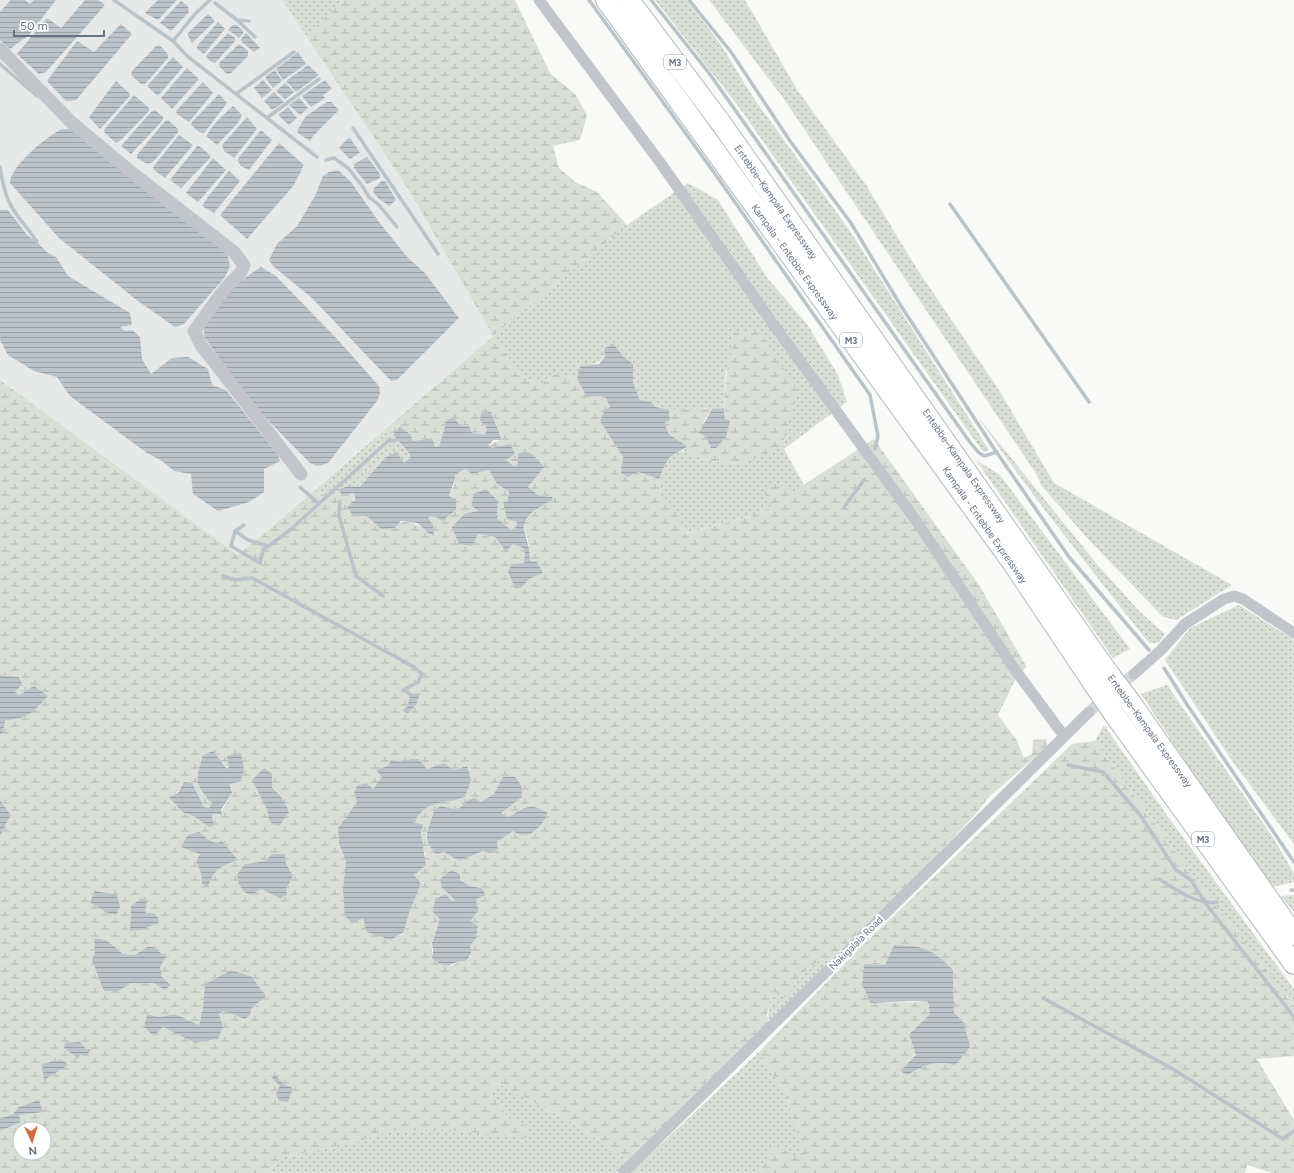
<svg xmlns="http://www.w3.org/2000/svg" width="1294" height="1173" viewBox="0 0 1294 1173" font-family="Figtree,sans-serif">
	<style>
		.built { fill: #e7e8e8 }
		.grass { fill: url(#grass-dots) }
		.wetland { fill: url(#wetland-marsh); fill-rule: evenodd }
		.water { fill: url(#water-rules) }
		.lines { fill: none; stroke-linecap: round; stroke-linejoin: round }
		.stream { stroke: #bac3c8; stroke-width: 3.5 }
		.minor-tunnel { stroke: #d4d8da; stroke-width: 11; stroke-dasharray: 11 5.5; stroke-linecap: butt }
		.motorway-casing { stroke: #b5b8bc; stroke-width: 22 }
		.minor { stroke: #c2c5c9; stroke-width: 11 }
		.tertiary { stroke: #c2c5c9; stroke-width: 13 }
		.motorway { stroke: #fff; stroke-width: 20 }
		.motorway-bridge-casing { stroke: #b5b8bc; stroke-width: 22; stroke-linecap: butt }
		.motorway-bridge { stroke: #fff; stroke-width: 20 }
		.labels { text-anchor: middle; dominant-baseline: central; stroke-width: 4; stroke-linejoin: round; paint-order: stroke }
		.shield { fill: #fff; stroke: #959da6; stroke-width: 1 }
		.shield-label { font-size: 9px; font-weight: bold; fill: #677380 }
		.street-label { font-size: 10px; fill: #677380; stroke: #fff }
	</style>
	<defs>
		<pattern id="grass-dots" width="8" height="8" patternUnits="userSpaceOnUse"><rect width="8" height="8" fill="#d9ded7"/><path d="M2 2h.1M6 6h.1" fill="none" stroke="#b4b8b4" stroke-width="1.8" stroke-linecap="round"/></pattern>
		<pattern id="wetland-marsh" width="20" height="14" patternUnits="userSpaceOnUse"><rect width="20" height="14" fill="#d9ded7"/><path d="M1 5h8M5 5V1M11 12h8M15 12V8" fill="none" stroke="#b4b8b4"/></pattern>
		<pattern id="water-rules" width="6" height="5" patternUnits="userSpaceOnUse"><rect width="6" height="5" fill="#bac3c8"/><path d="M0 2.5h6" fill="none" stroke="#9ba3a8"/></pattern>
	</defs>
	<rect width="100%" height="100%" fill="#f9f9f8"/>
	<path class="built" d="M0 0H282L410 192 493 336 238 555 0 380Z"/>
	<g class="grass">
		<path d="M282 0H343L306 36Z"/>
		<path d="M655 0H687L721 45 753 97 848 228 989 450 984 452 981 449 738 106Z"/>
		<path d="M709 0H745L798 91 866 185 917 269 997 387 1054 483 1232 585 1176 620 1163 617 1088 539 1041 485 1037 475 784 99Z"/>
		<path d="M688 183 718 200 768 279 807 324 838 375 847 402 784 449 804 485 771 507 752 516 683 534C680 510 670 511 660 492 655 482 663 462 672 455 675 453 680 452 683 451L709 461 742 464 726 367 724 408C705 409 664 417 651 402L640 400 633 382V364L623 356 613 343C603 362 601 364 580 366L577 379 555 374 542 384 521 376 493 336 627 225Z"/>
		<path d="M978 417 1096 563 1140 612 1165 634 1159 643H1149C1091 569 1031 496 978 417Z"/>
		<path d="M383 431 393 434 396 440 406 447 411 457 404 463 385 458 358 487 349 486 339 489 341 495 311 493Z"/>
		<path d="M976 460 1000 475 1130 649 1113 658Z"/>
		<path d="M1239 605 1294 640V844L1233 762 1165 660 1190 628Z"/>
		<path d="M1167 685 1272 836 1294 873V882L1268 888 1141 694Z"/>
		<path d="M1104 725 1169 818 1294 989V1006L1198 883 1095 741Z"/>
		<path d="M1294 895V912L1281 896Z"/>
		<path d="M821 959 829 961 769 1024C767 1012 770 1003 773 991L792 988 804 972Z"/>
		<path d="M759 1052 786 1095 806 1161 760 1171 762 1173H630Z"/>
		<path d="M497 1083 573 1123 629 1161 616 1173H264L284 1157 353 1143 389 1131 529 1127 509 1119 490 1092Z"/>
	</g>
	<g class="wetland">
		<path d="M343 0H515L550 73 575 94 587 115 580 140 553 146 559 168 575 182 597 192 627 225 493 336 521 376 542 384 555 374 577 379 587 397 605 396 610 407 600 421 623 457 628 477 638 472 659 479 660 491 682 520 684 534 752 516 771 507 764 492 774 482 794 491 874 439 979 585 1025 664 1026 667 1015 680 998 715 1016 739 1024 758 1032 754 1033 740 1046 739 1048 746 990 796 973 817 927 865 829 961 821 959 804 972 785 997 773 991 767 1015 769 1024 629 1161 573 1123 497 1083 490 1092 509 1119 529 1127 528 1138 449 1130 389 1131 353 1143 284 1157 264 1173H0V1131L21 1122 19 1115 42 1112 19 1107 12 1115 0 1118V836L11 815 0 800V735L3 733 4 720 25 690 19 695 15 693 19 677 0 675V380L238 555 311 493 340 495 354 493 353 515 368 517 381 529C402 521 410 517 428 533V518C442 509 456 491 455 474L466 469 473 474 489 470 497 484 509 492 507 502 504 501 517 522 515 530H511L497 518 498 501 478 511 472 546 477 534 495 537 506 550 513 544 525 549 522 587 529 579 543 572 530 562C531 524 508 523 553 500L552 497 538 495 528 487 540 471 518 453V464L514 466 488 445 500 440C499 428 494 423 491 412L480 420 487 429 484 435 472 433 469 426 460 425 454 418 447 419 439 447 435 444 432 438 413 441 401 428 393 434 383 431 493 336 410 192 306 36ZM410 759 427 769 444 763 453 770 466 766 471 780 465 797C450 802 430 802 419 812 416 815 414 821 412 824H423C421 835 420 845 426 855L414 876 421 884 409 913 404 933 391 940 365 924 363 918 343 889 346 861 339 844 338 828 357 802 354 792 373 789C383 776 395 766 410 759ZM222 761 227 769 229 767 232 793 219 816 214 814 209 827 195 817 182 812 169 797 192 783 204 807 209 808 213 803 201 792ZM272 774V786L284 800 289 812 279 825 267 814V807L252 780ZM494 794 509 807 500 812 509 817 522 808 513 831 497 842 498 849 483 851 459 861 444 852 426 836 434 810 441 806C455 810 459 811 469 800L481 802ZM199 832C207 838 213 846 222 841L238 860C221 866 214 869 208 886L202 884 201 873 196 861 200 854ZM272 854H285L286 863 293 876 280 897 261 889 252 895 245 864 265 861ZM460 880 470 886 481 888 476 899 470 921 478 926 476 939 470 945 461 961 451 966 432 958C433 953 431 948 432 942 435 930 445 908 455 900L442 888ZM131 906 145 913 130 931ZM94 938 106 940 123 955H135L147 947 160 967 162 977 171 985 165 990 153 983H130L118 991 92 960 95 951ZM231 970 239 973 260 1002 251 1009 224 1011 219 1015 223 1027 218 1039 195 1043 163 1027H144L147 1014 159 1017 175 1014 199 1025 203 1008 205 984ZM64 1048 86 1049V1057L81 1055 77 1058ZM20 1129H44V1153H20Z"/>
		<path d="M759 329 797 391 782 447 742 464 709 461 683 451 687 446 669 434 663 423 670 420 669 410 712 409 703 422 730 420 725 419C723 389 728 362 735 333Z"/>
		<path d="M1095 741 1198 883 1294 1006V1056L1257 1059 1294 1120V1173H1272L1247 1165 1245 1173H762L760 1171 774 1146 805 1160 786 1095 759 1052 859 949 1072 744ZM894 945C924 946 932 948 953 970L954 1013 963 1021 943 1061 927 1065 907 1075 900 1071 916 1055 909 1033 930 1014 928 1002 871 1003 864 964 885 965Z"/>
	</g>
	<g class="water">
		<path d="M11 0H25L30 4 34 0H56L29 35 10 49 0 40V12Z"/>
		<path d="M85 0H98L105 5 46 72 39 74 17 54 47 18 61 28Z"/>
		<path d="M158 0H177L158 20 145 13Z"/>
		<path d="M181 1 188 6 189 12 171 31 160 23Z"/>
		<path d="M208 14 215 21 192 43 187 34Z"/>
		<path d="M218 22 225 29 204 54 197 49V46Z"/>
		<path d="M121 24 132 34 76 100 66 101 47 81 77 41 94 52Z"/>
		<path d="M233 25H237L243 31V34L239 38 228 30Z"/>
		<path d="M228 33 235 38V41L215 63 210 61 206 56Z"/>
		<path d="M246 33 260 48 254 52 242 42 241 39Z"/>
		<path d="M239 44 248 51V56L231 73 227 74 219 66 220 62Z"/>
		<path d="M159 45 168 54V58L145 84H141L131 75 132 71 156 46Z"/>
		<path d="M298 52 306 64 283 80 276 69Z"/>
		<path d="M173 57 183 67 158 96 147 86Z"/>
		<path d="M308 65 319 75 296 92 286 81Z"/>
		<path d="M187 68 199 79 172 109 161 98Z"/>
		<path d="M275 70 282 81 273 88 266 79V76Z"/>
		<path d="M263 80 272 90 262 98 254 88Z"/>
		<path d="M325 80 332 89 323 95 325 98 311 107 302 96Z"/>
		<path d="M116 81 129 93 130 96 100 129 89 117Z"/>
		<path d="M203 82 213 93 189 122 177 114 176 111Z"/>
		<path d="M285 83 294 92 285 99 276 91Z"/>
		<path d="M274 92 284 102 272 110 264 101Z"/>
		<path d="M219 94 227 103 204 133 199 132 191 125 192 122Z"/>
		<path d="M134 95 149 108V111L121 140 116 143 105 133 104 130Z"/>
		<path d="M299 98 308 108 300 115 289 105Z"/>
		<path d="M327 102H331L339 110 313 136 310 141 299 134 297 131 306 116Z"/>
		<path d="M233 106 242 115 238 123 217 145 206 136 216 122Z"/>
		<path d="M288 107 297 118 289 125 278 115Z"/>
		<path d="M155 110 163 117V120L131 154 121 146 151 112Z"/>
		<path d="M247 117 257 129 234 158 224 151 222 145Z"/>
		<path d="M168 120 178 129V132L153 162 147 164 137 158V155L165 121Z"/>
		<path d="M70 129 227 253 230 266 225 277 184 324 175 327 138 301 59 238 10 183C10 167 44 139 58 131 61 129 66 129 70 129Z"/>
		<path d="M261 130 272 140 249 170 241 166 237 160Z"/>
		<path d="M179 135 193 145 165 178 154 170 153 167Z"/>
		<path d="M350 138 360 153 350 159 339 148 347 139Z"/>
		<path d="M279 143 304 165 294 185 247 239 220 215Z"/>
		<path d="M198 145 210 155V158L181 188 170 180Z"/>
		<path d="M367 157 380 174V178L367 184 354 168V164Z"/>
		<path d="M213 158 226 170 198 202 186 193Z"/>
		<path d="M338 170 351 182 379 222 408 258 424 272 459 318 397 380 391 381 312 298 273 266 269 260 277 244 297 226 315 196 323 176 329 172Z"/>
		<path d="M229 171 240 181 214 213 202 206 207 198Z"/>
		<path d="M382 181H385L396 200 389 206 378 198 373 192 374 188Z"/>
		<path d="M0 210H8L27 235 37 242 48 253 56 257 68 276 130 313 132 325 120 327 125 331 132 330 140 337 142 359 151 374 172 358 188 357 208 369 212 385 226 390 278 455 280 461 264 469V492L249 502 218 511 193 494 191 474 174 471 162 461 147 453 70 396 57 377 34 371 8 355 0 340Z"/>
		<path d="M261 267 276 276 339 341 379 386 380 393 377 401 328 463 318 466 310 463 254 406 205 338C204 334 203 329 205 326 213 303 241 279 261 267Z"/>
		<path d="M613 343 623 356 633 364V382L640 400 651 402 656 407 669 410 670 420 664 423 669 434 687 446C682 452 676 452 671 456 665 462 662 472 659 479L638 472 628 477 621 473 623 457 600 421 604 411 610 407 605 396 587 397 577 379 580 366 599 364 605 357 604 349Z"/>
		<path d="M724 408 725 419 730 420 726 437 716 448H711L706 436 699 433 712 409Z"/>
		<path d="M491 412C494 422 499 429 501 440H494L488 445 492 448 510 444 515 454 506 460 514 466 518 464V453H531L544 467 528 487 538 495 552 497 553 500C540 507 520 515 525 533 528 546 530 548 530 561L537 562 543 573 529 579 522 587 515 588 508 572 511 564 524 563 525 549 513 544 506 551 495 537 478 534 472 546 459 544 452 527 464 514 478 511 472 506 473 494 486 489 498 501 497 518 511 530H515L517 522 507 519 503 501 507 502 509 492 497 484 489 470 472 474 466 469 455 474V479L449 496 456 500V510L442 521 433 515 428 518 433 525 434 536 428 533 417 523 401 521 394 528 381 529 368 517 353 515 347 507 355 500 354 493 341 495 339 489 349 486 359 487 385 458 396 452 404 463 411 457C406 445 398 444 393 434L400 427 410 434 413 441 432 438 435 446 439 447 447 419 454 418 460 425 469 426 472 433 484 435 487 429 480 420 481 413Z"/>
		<path d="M0 675 19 677 22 684 15 692 19 695 34 686 48 696C35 711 25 720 5 720L3 733 0 735Z"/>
		<path d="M420 693 416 705 408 713 402 711 408 706 410 694Z"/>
		<path d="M213 751 227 769 229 767 227 756 241 753 244 770 241 781 230 784 232 793 221 810 222 815 214 814 212 816 214 826 209 827 195 817 182 812 169 797 179 792 184 782 192 783 204 807 209 808 212 803C193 784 196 779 203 755Z"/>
		<path d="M410 759H418L427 769 444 763 453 770 467 766 471 780 465 797C443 805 425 799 413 824H423L421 834 426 865 414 875 421 884 409 913 404 932 391 940 367 932 363 918 352 923 345 916 343 889 346 861 339 844 338 828 357 802 354 792 357 786 366 783 373 789 382 777 376 770 388 766 391 760 402 762Z"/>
		<path d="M264 768 272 774V787L284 800 289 812 279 826 270 822 266 807 252 780Z"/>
		<path d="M503 777H515L521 785 522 797 501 813 509 817C525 806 530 803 548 813 541 827 529 842 513 831L497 842 498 849 490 853 483 851 459 861 444 852 436 854C420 836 429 831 434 810L441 806C468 814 457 802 475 798L481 802 494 794Z"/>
		<path d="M0 800 11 815 0 836Z"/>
		<path d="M199 832C207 838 213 846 222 841L238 860C221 866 214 869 208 887L202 884 201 873 196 861 200 854 181 847 188 835Z"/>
		<path d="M272 854H285L286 863 293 876 286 889 287 895 280 898 261 889 252 895C241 893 239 885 237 875L245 864 265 861Z"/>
		<path d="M451 870 460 874V880L470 886 481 888 486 895 476 899 478 911 470 921 478 926 476 939 470 945 471 953 466 961C451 960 450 973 432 958L433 951 432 943 440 919 433 912 435 899 446 894 452 902 455 900 442 888 440 879Z"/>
		<path d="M95 891 117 895 120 907 116 915 109 914 90 902Z"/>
		<path d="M142 898 147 902 145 913H154L159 919 158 923 141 930 130 931 131 906Z"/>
		<path d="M94 938 106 940 124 955H135L147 947H153L166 957 160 967 162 977 171 985 165 990 153 983H130L119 991H104L92 960 95 951Z"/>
		<path d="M894 945C924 946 932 948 953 970L954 1013 963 1021 970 1047 955 1065C934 1059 925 1066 907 1075L900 1071 916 1055 909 1034 930 1014 928 1002 913 1001 871 1003 862 985 864 964 885 965Z"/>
		<path d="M231 970 252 977 266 996 251 1009 250 1015 245 1019 224 1011 219 1014 223 1027 218 1039 195 1043 163 1027 154 1036 144 1027 147 1014 159 1017 175 1014 199 1025 203 1008 205 984Z"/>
		<path d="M80 1042 86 1049H91L86 1057 81 1055 77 1058 64 1048 65 1043Z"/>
		<path d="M60 1060 64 1061 68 1065 44 1080 42 1064Z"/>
		<path d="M275 1074 283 1084 293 1088 288 1102 279 1101 276 1094 280 1086 272 1078Z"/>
		<path d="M39 1100 43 1112 19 1115 21 1122 0 1131V1118L12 1115 19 1107Z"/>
	</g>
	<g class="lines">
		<g class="stream">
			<path d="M114 0 173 41 187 56 317 157"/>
			<path d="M589 0 718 178 870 395 878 436 875 449"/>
			<path d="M651 0 709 73 969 441 978 452 984 456 997 452"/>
			<path d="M689 0 731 52 790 141 851 223 901 306 995 450 1069 557 1149 650"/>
			<path d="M215 3 237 20 255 37"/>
			<path d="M237 20 249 21"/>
			<path d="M173 41 195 14 210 0"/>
			<path d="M0 64 37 96"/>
			<path d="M236 94 294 52"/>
			<path d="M267 118 319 79"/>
			<path d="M353 128 438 254"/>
			<path d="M326 160 334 158 348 168 363 187 369 197 379 205 397 227"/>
			<path d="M0 167C2 181 5 197 13 209 20 221 30 230 37 242"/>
			<path d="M950 204 1089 402"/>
			<path d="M300 487 319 504"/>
			<path d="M340 501 339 516 356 576 383 596"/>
			<path d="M844 507 864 480"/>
			<path d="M244 525 235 531 248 540 268 546"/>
			<path d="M235 531 231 546 260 563 263 550 290 530 388 441 396 440"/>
			<path d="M223 576 235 580 252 578 414 667 422 674 418 682 403 690 410 694"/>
			<path d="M1164 668 1188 706 1294 862"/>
			<path d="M1068 765 1103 772 1140 815 1176 870 1191 880 1206 904 1294 1017"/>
			<path d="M1159 879C1177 890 1196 905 1217 902"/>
			<path d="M1291 890H1294"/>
			<path d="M1043 998 1173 1069 1283 1139 1294 1131"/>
		</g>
		<path class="minor-tunnel" d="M1089 712 1134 674"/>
		<defs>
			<g id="motorway">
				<path d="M606 0 1012 562 1093 683"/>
				<path d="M629 0 721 123 1109 674"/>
				<path d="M1131 703 1294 935"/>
				<path d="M1114 714 1294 964"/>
			</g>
		</defs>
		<use href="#motorway" class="motorway-casing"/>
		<g class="minor">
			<path d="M539 0 662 165 771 321 917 522 1013 667 1064 736"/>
			<path d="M1134 674 1160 651 1185 624 1224 599 1234 596 1243 599 1294 633"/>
			<path d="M623 1173 1089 712"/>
		</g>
		<path class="tertiary" d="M0 49 71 122 131 172 234 252 244 265 241 272 224 290 194 331 201 345 301 474"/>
		<use href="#motorway" class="motorway"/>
		<defs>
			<g id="motorway-bridge">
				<path d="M1109 674 1131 703"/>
				<path d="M1093 683 1114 714"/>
			</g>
		</defs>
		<use href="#motorway-bridge" class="motorway-bridge-casing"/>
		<use href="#motorway-bridge" class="motorway-bridge"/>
	</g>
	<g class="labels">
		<g class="shield">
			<rect x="664" y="55" width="22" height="14" rx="3"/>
			<rect x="840" y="333" width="22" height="14" rx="3"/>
			<rect x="1192" y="832" width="22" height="14" rx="3"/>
		</g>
		<g class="shield-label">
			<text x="675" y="62">M3</text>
			<text x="851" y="340">M3</text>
			<text x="1203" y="839">M3</text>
		</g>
		<g class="street-label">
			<text transform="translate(776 202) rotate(55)">Entebbe–Kampala Expressway</text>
			<text transform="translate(795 262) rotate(54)">Kampala - Entebbe Expressway</text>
			<text transform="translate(964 466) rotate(55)">Entebbe–Kampala Expressway</text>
			<text transform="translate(985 525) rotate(55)">Kampala - Entebbe Expressway</text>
			<text transform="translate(1150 731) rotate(54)">Entebbe–Kampala Expressway</text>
			<text transform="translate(856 943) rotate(-45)">Nakigalala Road</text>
		</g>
	</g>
	<g transform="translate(32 1141) rotate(176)"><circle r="19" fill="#ffffff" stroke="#c2c7cc"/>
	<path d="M0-3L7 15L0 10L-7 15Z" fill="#d36a3e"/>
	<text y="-6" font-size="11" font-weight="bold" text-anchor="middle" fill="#677380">N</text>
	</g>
	<path d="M14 30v6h90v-6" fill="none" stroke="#677380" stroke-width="2"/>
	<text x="20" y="30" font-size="12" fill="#677380" stroke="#ffffff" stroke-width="3" paint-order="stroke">50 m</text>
</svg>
